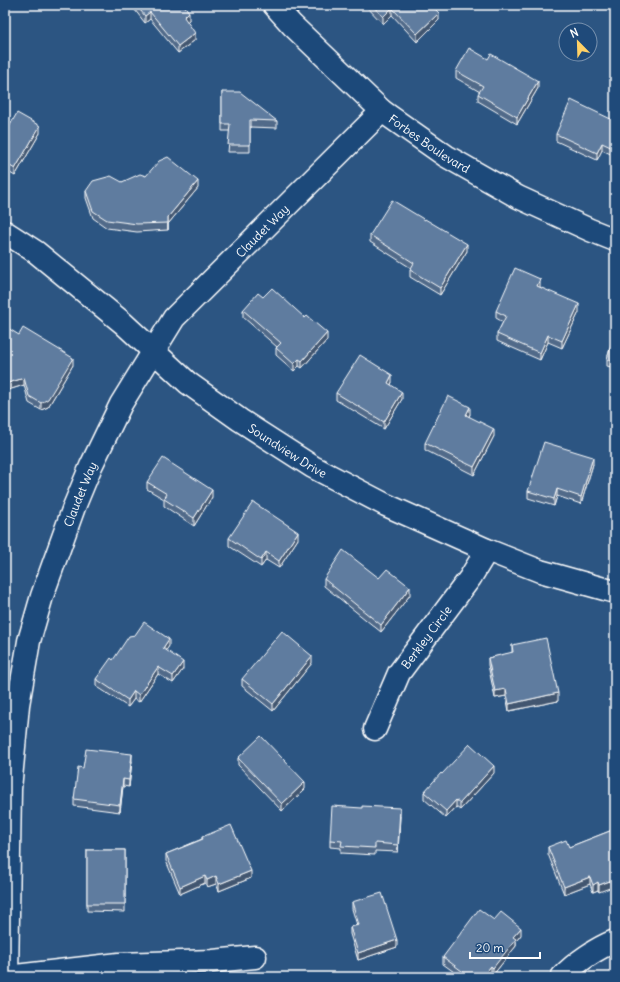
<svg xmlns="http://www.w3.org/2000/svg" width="620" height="982" viewBox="0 0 620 982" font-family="Delius,sans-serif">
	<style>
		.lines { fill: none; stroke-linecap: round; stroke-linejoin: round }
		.minor-casing { stroke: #fff; stroke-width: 25 }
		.minor { stroke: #1f4a7a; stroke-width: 22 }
		.wall { fill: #516b89; stroke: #fff }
		.shaded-wall { fill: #42576f; stroke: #fff }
		.building { fill: #5e7c9f; stroke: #fff }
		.labels { text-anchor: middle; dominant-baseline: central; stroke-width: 3.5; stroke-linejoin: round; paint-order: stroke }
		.street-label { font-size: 12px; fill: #fff; stroke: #1f4a7a }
	</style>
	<rect width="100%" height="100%" fill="#2c5582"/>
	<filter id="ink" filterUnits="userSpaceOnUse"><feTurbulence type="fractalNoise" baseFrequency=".025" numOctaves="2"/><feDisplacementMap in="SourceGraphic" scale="8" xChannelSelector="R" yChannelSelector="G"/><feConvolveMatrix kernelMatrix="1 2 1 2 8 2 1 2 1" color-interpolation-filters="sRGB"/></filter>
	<g filter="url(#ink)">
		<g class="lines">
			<defs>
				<g id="minor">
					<path id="s1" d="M274 5 292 25 382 111 446 156 518 197 590 230 615 240"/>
					<path id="s2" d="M5 232 36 252 123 323 188 383 240 420 313 467 386 505 487 550 540 571 615 592"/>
					<path id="s3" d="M375 729 399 673 470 578 487 550"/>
					<path id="s4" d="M7 977 10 789 18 705 29 641 42 596 74 507 91 466 121 404 174 318 382 111"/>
					<path d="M7 977 119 964 213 961 255 957"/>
					<path d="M562 977C575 963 597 948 615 941"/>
				</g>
			</defs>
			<use href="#minor" class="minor-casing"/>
			<use href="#minor" class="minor"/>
		</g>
		<g class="wall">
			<path d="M131 5H184L189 20 187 21 195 40 178 53 150 19 145 23Z"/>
			<path d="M365 5H431L439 20 417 42 392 15 383 24Z"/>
			<path d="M456 71 538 88 517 124 478 101V94L480 92 456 78Z"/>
			<path d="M222 92 277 121V128L250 127V152H228L230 131H222Z"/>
			<path d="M615 121V156L602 150 597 160 556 141V134Z"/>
			<path d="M40 133 15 176 5 170V134Z"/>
			<path d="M146 176 198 188 168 224V230L137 232 107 228 93 218 86 198V191Z"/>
			<path d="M370 235 467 251 440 295 410 277V270L411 268 370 242Z"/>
			<path d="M540 287 579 312 562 348 548 342 540 360 497 341V334L503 322 496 318V311Z"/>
			<path d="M263 297 327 340 302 368 299 366 294 371 276 355V348L277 347 243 317V310Z"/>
			<path d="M5 328 73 365 48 407 41 410 29 403 24 385 8 390 5 388Z"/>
			<path d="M615 332V368L607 366V359Z"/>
			<path d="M392 382 391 385 402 399 384 429 336 400V393Z"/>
			<path d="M470 414 469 417 494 436 474 475 425 450V443Z"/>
			<path d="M593 464 581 504 557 496 554 506 528 498V491Z"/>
			<path d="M147 482 212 497 194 526 164 506V499L147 489Z"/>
			<path d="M229 538 298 539 279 568 266 560 261 567 229 546Z"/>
			<path d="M379 578 410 595 381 632 324 586V579Z"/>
			<path d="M512 645 558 701 509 711 506 696 495 698 488 665V658L512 653Z"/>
			<path d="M169 646 166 650 183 669 173 683 158 674 139 702 134 699 128 707 96 686V679L113 660Z"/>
			<path d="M312 663 273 711 242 686V679Z"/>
			<path d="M615 688V705L613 704V697Z"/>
			<path d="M238 758 305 789 282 811 238 765Z"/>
			<path d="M132 761 129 787 123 786 120 812 74 806V799L83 768Z"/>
			<path d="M494 773 460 810 456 807 446 818 424 799V792L442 774Z"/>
			<path d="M400 816 398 852 375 851V855L341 853V848L330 847V840Z"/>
			<path d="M615 829 599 892 598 890 593 892 590 884 564 894 548 854V847H569Z"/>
			<path d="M202 837 251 878 219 891 216 884 207 887 205 883 180 894 166 861V854L202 839Z"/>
			<path d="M87 850H125V912L87 911Z"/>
			<path d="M352 902 397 947 358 960 350 934V927L357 925 352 909Z"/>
			<path d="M494 920 521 935 516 941V946L493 975 491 973 487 977H461L443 964V957Z"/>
		</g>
		<g class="shaded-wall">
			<path d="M392 8V15L383 24V17Z"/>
			<path d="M150 12V19L145 23V16Z"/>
			<path d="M189 12V20L184 24V17Z"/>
			<path d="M439 13V20L417 42V34Z"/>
			<path d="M195 33V40L178 53V46Z"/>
			<path d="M538 81V88L517 124V117Z"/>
			<path d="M40 126V133L15 176V169Z"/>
			<path d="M602 143V150L597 160V153Z"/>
			<path d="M198 181V188L168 224V230V217Z"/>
			<path d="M467 244V251L440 295V288Z"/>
			<path d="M540 279V287L537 293V286Z"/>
			<path d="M579 304V312L562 348V341Z"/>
			<path d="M327 333V340L302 368V361Z"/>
			<path d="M548 335V342L540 360V353Z"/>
			<path d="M73 358V365L48 407 41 410V403Z"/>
			<path d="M299 359V366L294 371V364Z"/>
			<path d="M392 375V382L388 390V383Z"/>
			<path d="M24 378V385L8 390V383Z"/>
			<path d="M402 392V399L384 429V422Z"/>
			<path d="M470 407V414L466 423V415Z"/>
			<path d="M494 429V436L474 475V467Z"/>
			<path d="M593 457V464L581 504V497Z"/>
			<path d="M557 489V496L554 506V499Z"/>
			<path d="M212 490V497L194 526V518Z"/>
			<path d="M298 532V539L279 568V561Z"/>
			<path d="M266 552V560L261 567V560Z"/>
			<path d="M410 587V595L381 632V625Z"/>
			<path d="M169 639V646L163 655V648Z"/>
			<path d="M312 656V663L273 711V704Z"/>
			<path d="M183 662V669L173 683V676Z"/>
			<path d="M158 667V674L139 702V695Z"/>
			<path d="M506 689V696L495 698V691Z"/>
			<path d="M134 691V699L128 707V700Z"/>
			<path d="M558 693V701L509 711V704Z"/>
			<path d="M132 754V761L129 787V780Z"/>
			<path d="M494 766V773L460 810V803Z"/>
			<path d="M123 779V786L120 812V805Z"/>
			<path d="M305 782V789L282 811V804Z"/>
			<path d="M456 800V807L446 818V811Z"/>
			<path d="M400 808V816L398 852V845Z"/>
			<path d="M251 871V878L219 891V884Z"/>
			<path d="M205 876V883L180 894V887Z"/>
			<path d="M216 876V884L207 887V880Z"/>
			<path d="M590 877V884L564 894V887Z"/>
			<path d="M615 879V886L599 892V885Z"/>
			<path d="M598 882V890L593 892V885Z"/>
			<path d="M521 928V935L516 941V946L493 975V968L513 937Z"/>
			<path d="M397 940V947L358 960V953Z"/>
			<path d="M491 966V973L487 977H482Z"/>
		</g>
		<g class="building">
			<path d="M136 5H184L189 12 184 17 195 33 178 46 150 12 145 16Z"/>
			<path d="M372 5H431L439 13 417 34 392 8 383 17Z"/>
			<path d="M469 48 488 59 491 54 538 81 517 117 478 94 483 86 456 71Z"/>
			<path d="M222 92H240L277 121 250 120V145H228L230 124H222Z"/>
			<path d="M571 100 615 121V149L602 143 597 153 556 134Z"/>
			<path d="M17 113 40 126 15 169 5 163V134Z"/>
			<path d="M168 157 198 181 168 217V223L137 224 107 220 93 211 86 191 93 181 111 176 122 182 140 174 146 176 159 161Z"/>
			<path d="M392 200 425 220V219L467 244 440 288 410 270 414 263 370 235Z"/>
			<path d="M515 268 540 279 537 286 579 304 562 341 548 335 540 353 497 334 506 316 496 311Z"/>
			<path d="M272 288 305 318 307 316 327 333 302 361 299 359 294 364 276 348 281 343 243 310 258 293 263 297Z"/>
			<path d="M6 327 19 335 23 328 73 358 48 399 41 403 29 396 24 378 8 383 5 381V359L7 357 5 356V328Z"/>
			<path d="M615 332V361L607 359Z"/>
			<path d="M360 355 392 375 388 383 402 392 384 422 336 393Z"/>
			<path d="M448 396 470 407 466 415 494 429 474 467 425 443Z"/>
			<path d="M544 442 593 457 581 497 557 489 554 499 528 491Z"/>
			<path d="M163 458 212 490 194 518 164 499 167 494 147 482Z"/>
			<path d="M253 502 298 532 279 561 266 552 261 560 229 538Z"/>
			<path d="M343 550 379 578 387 569 410 587 381 625 324 579Z"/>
			<path d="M144 622 169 639 163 648 183 662 173 676 158 667 139 695 134 691 128 700 96 679 111 658 113 660 129 636 135 635Z"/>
			<path d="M282 631 312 656 273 704 242 679Z"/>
			<path d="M546 638 558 693 509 704 506 689 495 691 488 658 513 652 512 645Z"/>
			<path d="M615 688V698L613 697Z"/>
			<path d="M261 736 305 782 282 804 238 758Z"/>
			<path d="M470 744 494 766 460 803 456 800 446 811 424 792 441 773 442 774Z"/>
			<path d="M86 749 132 754 129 780 123 779 120 805 74 799 78 767 83 768Z"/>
			<path d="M332 806 362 808V806L400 808 398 845 375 843V848L341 846 342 841 330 840Z"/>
			<path d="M231 825 251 871 219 884 216 876 207 880 205 876 180 887 166 854 203 839 202 837Z"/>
			<path d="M615 829V879L599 885 598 882 593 885 590 877 564 887 548 847 566 840 569 847Z"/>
			<rect x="87" y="850" width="38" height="54"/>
			<path d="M382 893 397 940 358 953 350 927 359 925 352 902Z"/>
			<path d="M479 909 494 920 501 912 521 928 513 937 516 939 493 968 491 966 482 977H470L443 957Z"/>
		</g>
	</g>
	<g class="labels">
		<g class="street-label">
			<text stroke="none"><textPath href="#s1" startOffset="209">Forbes Boulevard</textPath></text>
			<text stroke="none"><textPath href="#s4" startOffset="817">Claudet Way</textPath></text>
			<text stroke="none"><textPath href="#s2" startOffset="358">Soundview Drive</textPath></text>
			<text stroke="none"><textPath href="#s4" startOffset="493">Claudet Way</textPath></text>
			<text stroke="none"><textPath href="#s3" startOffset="106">Berkley Circle</textPath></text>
		</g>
	</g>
	<rect width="620" height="982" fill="none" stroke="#1f4a7a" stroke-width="20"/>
	<rect x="10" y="10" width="600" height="962" fill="none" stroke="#fff" stroke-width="1.5" filter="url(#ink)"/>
	<g transform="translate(578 42) rotate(337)"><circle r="19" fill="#1f4a7a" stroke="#7992af"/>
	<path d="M0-3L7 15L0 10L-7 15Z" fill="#ffd166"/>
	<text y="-6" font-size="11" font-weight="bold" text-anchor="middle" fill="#ffffff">N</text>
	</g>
	<path d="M470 952v6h70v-6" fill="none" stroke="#ffffff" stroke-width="2"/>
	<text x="476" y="952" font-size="12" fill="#ffffff" stroke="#1f4a7a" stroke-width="3" paint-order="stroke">20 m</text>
</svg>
